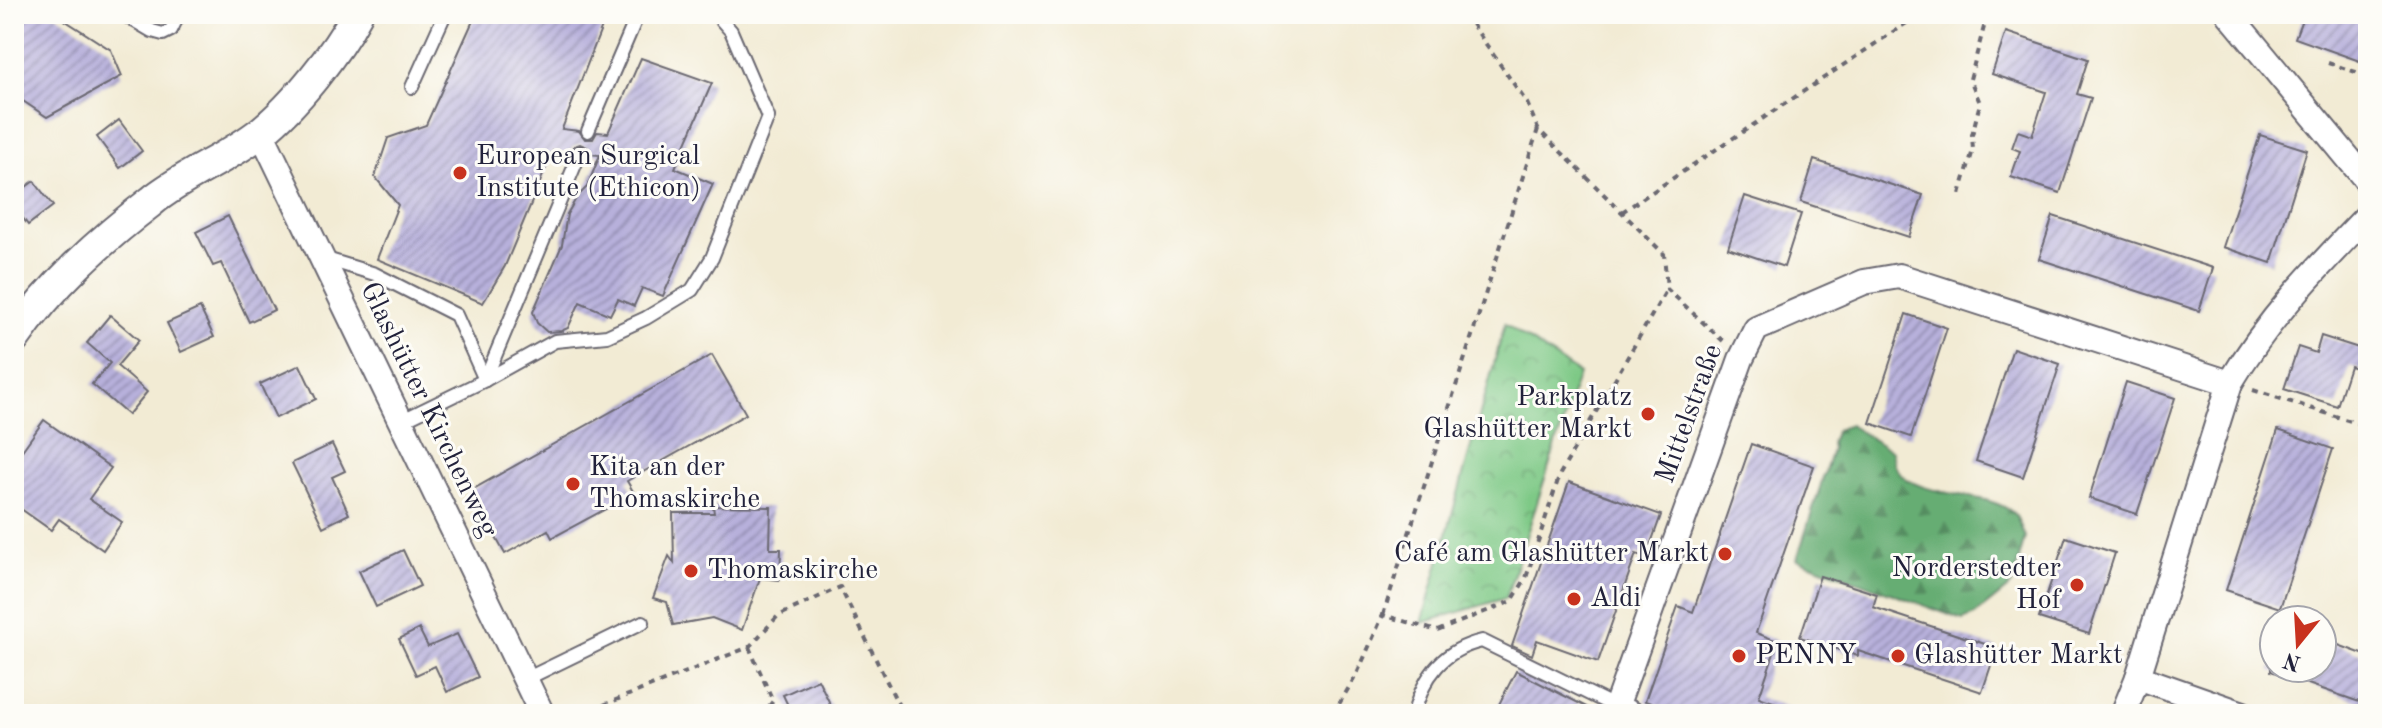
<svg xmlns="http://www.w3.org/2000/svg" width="2382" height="728" viewBox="0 0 2382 728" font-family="'Old Standard TT',serif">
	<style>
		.forest { fill: url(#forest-firs); stroke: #446857; stroke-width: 2 }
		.park { fill: url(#park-crowns); stroke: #507660; stroke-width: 2 }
		.building { fill: url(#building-hatch) }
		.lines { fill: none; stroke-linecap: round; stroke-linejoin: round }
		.service-casing { stroke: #6b6871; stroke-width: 16 }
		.minor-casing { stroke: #6b6871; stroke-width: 28 }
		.tertiary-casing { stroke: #6b6871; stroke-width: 34 }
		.path { stroke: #6b6871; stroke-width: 4; stroke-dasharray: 6 6; stroke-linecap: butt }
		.service { stroke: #fff; stroke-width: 12 }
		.minor { stroke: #fff; stroke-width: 24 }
		.tertiary { stroke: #fff; stroke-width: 30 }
		.poi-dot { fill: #c8321e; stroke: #fdfcf7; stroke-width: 3 }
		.labels { text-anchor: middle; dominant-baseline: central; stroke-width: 6; stroke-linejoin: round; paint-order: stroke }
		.poi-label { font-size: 28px; fill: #22223b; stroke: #fdfcf7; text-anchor: start }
		.street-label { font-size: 28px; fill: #22223b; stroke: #fdfcf7 }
	</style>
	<defs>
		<pattern id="forest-firs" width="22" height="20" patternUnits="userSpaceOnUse" patternTransform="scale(2)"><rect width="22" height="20" fill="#66ad73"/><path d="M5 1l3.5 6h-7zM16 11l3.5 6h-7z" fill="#548c60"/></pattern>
		<pattern id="park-crowns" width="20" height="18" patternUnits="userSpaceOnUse" patternTransform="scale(2)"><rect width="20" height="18" fill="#7ec986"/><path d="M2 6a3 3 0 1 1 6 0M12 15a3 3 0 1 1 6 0" fill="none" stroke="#6dac75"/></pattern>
		<pattern id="building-hatch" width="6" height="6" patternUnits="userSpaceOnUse" patternTransform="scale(2)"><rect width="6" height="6" fill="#b7b0db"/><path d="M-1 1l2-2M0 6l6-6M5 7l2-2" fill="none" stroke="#948fb3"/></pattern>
	</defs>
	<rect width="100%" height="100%" fill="#fdfcf7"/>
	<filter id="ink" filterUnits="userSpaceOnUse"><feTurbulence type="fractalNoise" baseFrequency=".0125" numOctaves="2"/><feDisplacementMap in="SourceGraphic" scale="16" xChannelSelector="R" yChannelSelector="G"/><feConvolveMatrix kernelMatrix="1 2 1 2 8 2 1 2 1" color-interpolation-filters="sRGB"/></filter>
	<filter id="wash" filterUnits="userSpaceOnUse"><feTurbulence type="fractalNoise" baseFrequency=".006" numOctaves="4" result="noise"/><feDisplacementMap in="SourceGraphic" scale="32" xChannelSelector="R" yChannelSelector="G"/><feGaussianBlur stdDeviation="1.8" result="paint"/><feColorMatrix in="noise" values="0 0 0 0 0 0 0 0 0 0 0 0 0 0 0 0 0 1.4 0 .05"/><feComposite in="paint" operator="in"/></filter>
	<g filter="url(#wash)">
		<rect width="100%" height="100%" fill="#f2ebd4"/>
		<path class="forest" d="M1849 425 1892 451C1893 456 1894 465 1897 469 1916 500 1990 489 2014 514 2019 519 2022 531 2025 537L2012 585 1975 615 1963 620 1797 559 1832 450 1831 442 1836 430Z"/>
		<path class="park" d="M1505 324 1579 374 1506 598 1422 623Z"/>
		<g id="blocks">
			<g class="building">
				<path d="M14 14H55L111 50 122 76 47 117 14 95Z"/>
				<path d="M476 14H607L562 129 579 131 585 139H593L597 132 608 133 641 58 712 83 675 168 713 184 663 296 642 288 634 306 618 299 610 315 580 302 568 328 561 331 547 332 537 323 533 312 562 245 567 214 577 197 587 187 600 155 589 154 587 147 580 144 574 146 570 153 553 151 505 266 483 303 377 259 398 205 375 177 388 138 426 125Z"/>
				<path d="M2304 14H2357L2368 18V64L2295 38Z"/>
				<path d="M2006 32 2088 59 2077 94 2091 98 2060 193 2011 177 2020 151 2012 148 2018 131 2032 136 2046 92 1992 74Z"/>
				<path d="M119 120 142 151 120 168 97 137Z"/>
				<path d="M2260 135 2307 150 2271 263 2223 247Z"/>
				<path d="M1814 160 1923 195 1909 237 1801 202Z"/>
				<path d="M34 181 53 206 28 225 14 206V196Z"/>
				<path d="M1745 196 1801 214 1784 267 1728 248Z"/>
				<path d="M228 216 274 310 249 322 221 263 213 266 196 232Z"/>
				<path d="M2053 216 2213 268 2199 311 2039 259Z"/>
				<path d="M200 308 214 337 181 352 167 323Z"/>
				<path d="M1906 314 1947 328 1911 437 1870 423Z"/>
				<path d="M110 315 139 340 117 366 147 392 128 415 92 384 110 363 87 343Z"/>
				<path d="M2321 336 2368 351V372L2350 366 2337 406 2284 389 2298 347 2316 353Z"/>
				<path d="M2013 348 2060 364 2023 477 1976 461Z"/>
				<path d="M712 355 746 414 627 481 634 493 626 498 552 538 548 530 505 554 470 491Z"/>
				<path d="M300 365 316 399 276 418 260 384Z"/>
				<path d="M2126 382 2175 398 2137 514 2089 498Z"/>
				<path d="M44 420 111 468 89 499 122 522 103 550 59 519 51 530 14 504V462Z"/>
				<path d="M2278 430 2333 449 2280 608 2226 590Z"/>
				<path d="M332 444 345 471 332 477 349 514 323 527 292 463Z"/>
				<path d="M1751 444 1814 466 1756 633 1778 641 1759 697 1799 711 1798 714H1682L1645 701 1678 606 1693 612Z"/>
				<path d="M1569 482 1661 515 1646 557 1636 554 1598 662 1537 640 1532 655 1512 646Z"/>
				<path d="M713 506 771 507 770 549H781L780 580 760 578 742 630 712 618 673 625 667 602 653 598 669 556 674 563 673 513H714Z"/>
				<path d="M2066 537 2115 553 2089 634 2039 618Z"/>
				<path d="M403 550 420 586 376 607 359 571Z"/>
				<path d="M1820 576 1877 594 1873 607 1997 648 1982 692 1858 651V656L1800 637Z"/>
				<path d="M419 629 428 647 457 634 478 677 447 692 435 666 416 675 399 639Z"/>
				<path d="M2322 639 2368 656V705L2271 671V668H2322Z"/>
				<path d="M1516 671 1600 714H1494Z"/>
				<path d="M818 679 835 714H792L783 695Z"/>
			</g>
		</g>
	</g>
	<g filter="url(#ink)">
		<use href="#blocks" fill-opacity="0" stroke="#6b6871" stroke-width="2"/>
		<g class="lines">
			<defs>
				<g id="service">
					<path d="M123 14 152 31 163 34 171 30 179 14"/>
					<path d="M412 87 445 14"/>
					<path d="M588 131 638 14"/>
					<path d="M323 258 375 274 456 315 485 380"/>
					<path d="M485 380 580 153"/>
					<path d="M399 422 485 380 555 341 607 336 646 318 692 290 712 258 768 117 731 31 716 14"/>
					<path d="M526 679 643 622"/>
					<path d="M1414 714C1423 676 1443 650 1482 641L1616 707"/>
				</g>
				<g id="minor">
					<path d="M2229 14 2368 182"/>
					<path d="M261 132 542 714"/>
					<path d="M2138 677 2243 714"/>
					<path d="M1631 714 1616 707 1741 359 1756 329 1864 282 1899 276 2230 383"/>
					<path d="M2123 714 2138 677 2230 383C2269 317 2316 269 2368 215"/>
				</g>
				<path id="tertiary" d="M14 339C51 285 100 241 152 201 185 174 227 159 261 132 295 105 336 53 357 14"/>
			</defs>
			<use href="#service" class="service-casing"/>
			<use href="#minor" class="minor-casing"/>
			<use href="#tertiary" class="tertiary-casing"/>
			<g class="path">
				<path d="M1465 14 1527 103 1538 129 1664 254 1667 289 1723 341"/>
				<path d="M2328 63 2368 76"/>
				<path d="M1960 194 1973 150 1972 135 1980 103 1970 79 1984 27 2002 14"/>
				<path d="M1622 212 1920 14"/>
				<path d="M2253 390 2357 423 2368 416"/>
				<path d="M1383 615 1538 129"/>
				<path d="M749 647 773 701 763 714"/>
				<path d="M581 714 749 647 778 616 840 587 903 714"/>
				<path d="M1333 714 1357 674 1383 615 1437 631 1512 601 1526 578 1560 474 1667 289"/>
			</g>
			<use href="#service" class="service"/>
			<use href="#minor" class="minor"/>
			<use href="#tertiary" class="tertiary"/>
		</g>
	</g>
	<g class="poi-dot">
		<circle cx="460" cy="173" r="8"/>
		<circle cx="1648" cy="414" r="8"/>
		<circle cx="573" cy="484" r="8"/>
		<circle cx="1725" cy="554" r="8"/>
		<circle cx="691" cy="571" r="8"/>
		<circle cx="2077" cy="585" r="8"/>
		<circle cx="1574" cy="599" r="8"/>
		<circle cx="1739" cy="656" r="8"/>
		<circle cx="1898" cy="656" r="8"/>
	</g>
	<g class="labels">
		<g class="poi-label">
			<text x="476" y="157">European Surgical<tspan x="476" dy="32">Institute (Ethicon)</tspan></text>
			<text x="1632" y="398" text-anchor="end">Parkplatz<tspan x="1632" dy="32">Glashütter Markt</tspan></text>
			<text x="589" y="468">Kita an der<tspan x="589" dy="32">Thomaskirche</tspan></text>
			<text x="1709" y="554" text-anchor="end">Café am Glashütter Markt</text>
			<text x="2061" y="569" text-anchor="end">Norderstedter<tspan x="2061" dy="32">Hof</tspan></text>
			<text x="707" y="571">Thomaskirche</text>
			<text x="1590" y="599">Aldi</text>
			<text x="1755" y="656">PENNY</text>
			<text x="1914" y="656">Glashütter Markt</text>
		</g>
		<g class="street-label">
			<text transform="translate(428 410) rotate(64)">Glashütter Kirchenweg</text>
			<text transform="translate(1690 414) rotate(-70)">Mittelstraße</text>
		</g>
	</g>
	<rect width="2382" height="728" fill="none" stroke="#fdfcf7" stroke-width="48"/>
	<g transform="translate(2298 644) rotate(198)"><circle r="38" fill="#fdfcf7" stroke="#a5a5ac" stroke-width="2"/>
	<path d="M0-6L14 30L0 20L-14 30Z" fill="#c8321e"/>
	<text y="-12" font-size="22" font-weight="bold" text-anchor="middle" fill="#22223b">N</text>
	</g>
</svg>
